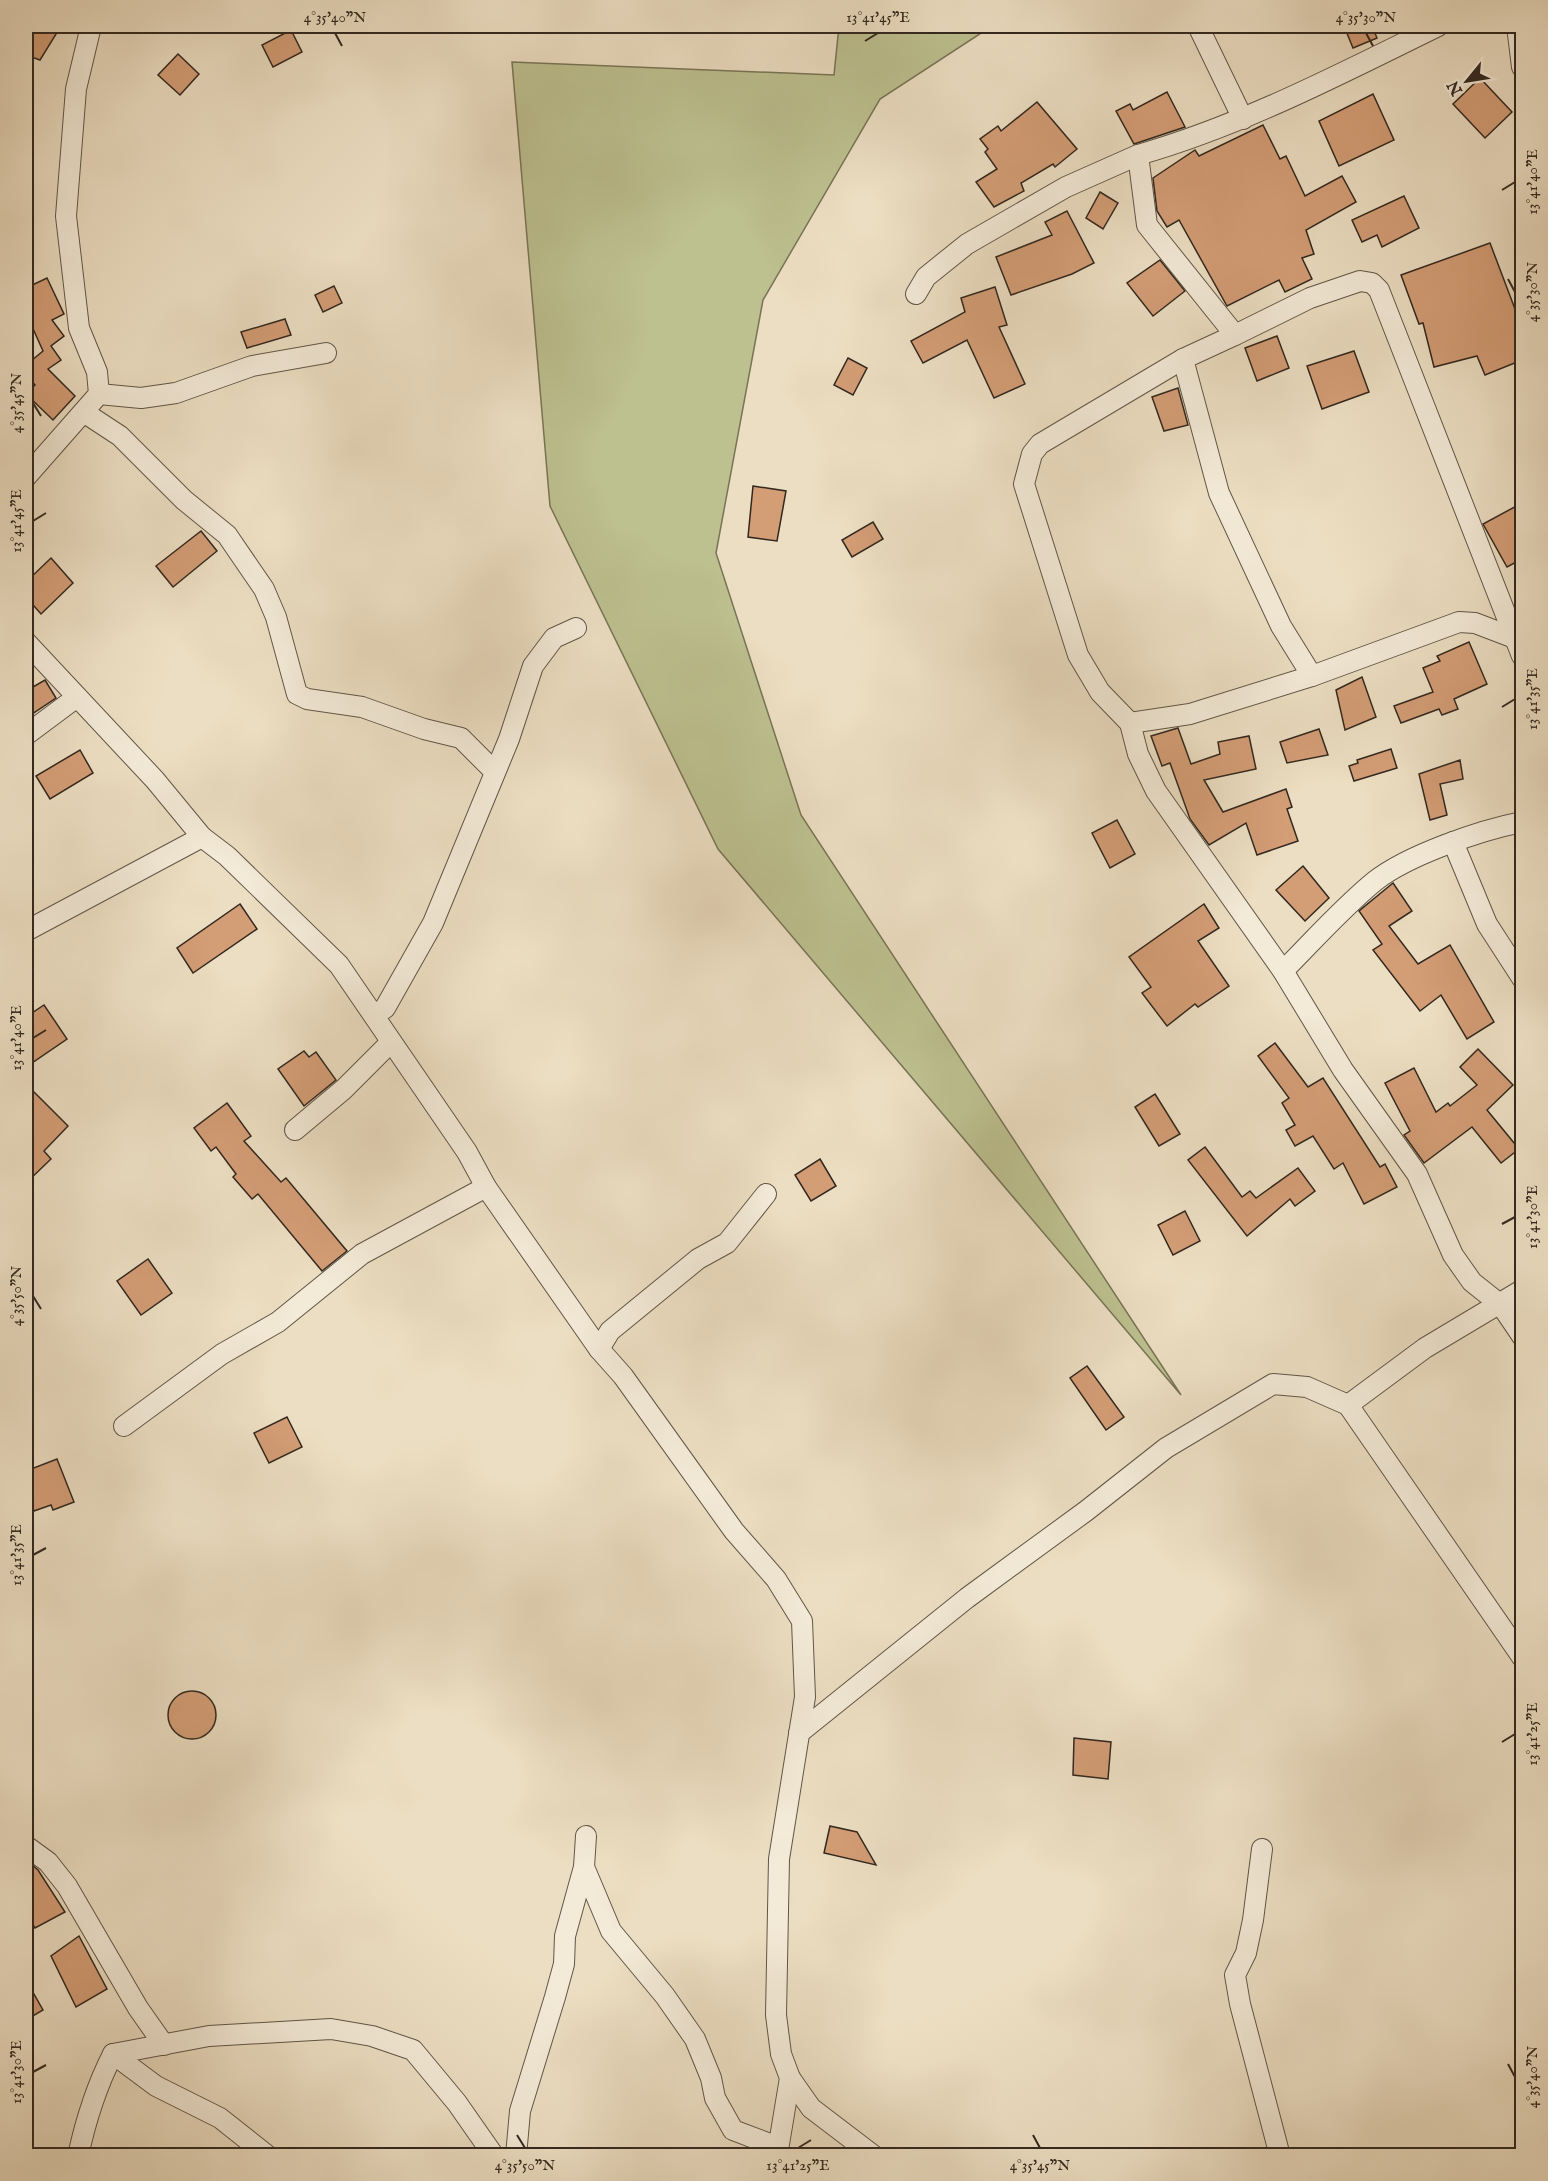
<svg xmlns="http://www.w3.org/2000/svg" width="1548" height="2181" viewBox="0 0 1548 2181" font-family="'IM FELL English',serif">
	<style>
		.green { fill: #bdc08f; stroke: #787457; stroke-width: 1.5 }
		.building { fill: #d39d76; stroke: #32281f; stroke-width: 1.5 }
		.lines { fill: none; stroke-linecap: round; stroke-linejoin: round }
		.minor-casing { stroke: #605648; stroke-width: 22 }
		.minor { stroke: #f3ead7; stroke-width: 20 }
		.ticks { fill: none; stroke: #32281f; stroke-width: 2 }
		.neatline { fill: none; stroke: #32281f; stroke-width: 2 }
		.ticks-label { font-size: 15px; text-anchor: middle; fill: #32281f }
	</style>
	<rect width="100%" height="100%" fill="#ecdec2"/>
	<filter id="stains"><feTurbulence type="fractalNoise" baseFrequency=".00333" numOctaves="4"/><feColorMatrix values="0 0 0 0 .2 0 0 0 0 .09 0 0 0 0 .02 0 0 0 .5 -.17"/></filter>
	<radialGradient id="worn" r=".72"><stop offset=".6" stop-color="#630" stop-opacity="0"/><stop offset="1" stop-color="#630" stop-opacity=".3"/></radialGradient>
	<path class="green" d="M839 26H992L880 99 763 300 716 553 801 815 1181 1395 718 849 550 506 512 62 834 75Z"/>
	<g class="building">
		<path d="M26 26H61L40 60 26 55Z"/>
		<path d="M1344 26H1372L1377 38 1353 48Z"/>
		<path d="M291 30 302 52 273 67 262 45Z"/>
		<path d="M178 54 199 74 180 95 158 75Z"/>
		<path d="M1480 78 1512 112 1485 138 1453 104Z"/>
		<path d="M1167 92 1185 127 1134 144 1116 111 1130 104 1133 110Z"/>
		<path d="M1373 94 1394 140 1339 166 1319 121Z"/>
		<path d="M1037 102 1077 149 1055 167 1053 164 1021 183 1024 191 994 207 976 182 997 169 985 152 988 149 980 139 998 126 1001 131Z"/>
		<path d="M1263 125 1280 159 1286 156 1305 196 1342 176 1356 202 1306 230 1314 254 1302 258 1312 279 1285 292 1279 280 1227 306 1179 220 1167 227 1157 211 1153 178 1195 150 1199 156Z"/>
		<path d="M1100 192 1118 203 1103 229 1086 218Z"/>
		<path d="M1404 196 1419 228 1382 247 1377 235 1362 242 1352 220Z"/>
		<path d="M1067 211 1094 263 1072 274 1011 295 996 257 1052 235 1045 222Z"/>
		<path d="M1490 243 1515 309 1522 306V348L1518 350 1522 360 1485 375 1477 356 1434 367 1423 323 1419 324 1401 275Z"/>
		<path d="M1160 260 1185 291 1153 316 1127 283Z"/>
		<path d="M47 278 64 314 52 320 64 336 51 346 61 360 48 369 75 396 53 420 26 394 35 385 26 374V365L43 351 26 313V288Z"/>
		<path d="M334 286 342 303 323 312 315 295Z"/>
		<path d="M995 287 1007 325 999 327 1025 384 994 398 967 340 923 363 911 341 965 312 961 298Z"/>
		<path d="M285 319 291 335 247 348 241 332Z"/>
		<path d="M1277 336 1289 368 1257 381 1245 348Z"/>
		<path d="M1354 351 1369 392 1322 409 1307 366Z"/>
		<path d="M848 358 867 368 853 395 834 385Z"/>
		<path d="M1178 388 1188 425 1164 431 1152 397Z"/>
		<path d="M753 486 786 491 777 541 748 537Z"/>
		<path d="M1522 503V559L1507 567 1483 524Z"/>
		<path d="M873 522 883 539 852 557 842 540Z"/>
		<path d="M201 531 217 551 173 587 156 566Z"/>
		<path d="M51 558 73 583 41 614 26 597V582Z"/>
		<path d="M1469 642 1487 684 1454 699 1458 709 1442 715 1439 709 1401 723 1394 706 1433 692 1423 668 1440 661 1437 656Z"/>
		<path d="M1362 677 1376 717 1345 730 1336 690Z"/>
		<path d="M45 680 56 698 26 718V691Z"/>
		<path d="M1178 728 1191 764 1220 754 1218 742 1249 736 1256 769 1204 780 1223 812 1286 789 1292 807 1287 809 1298 841 1257 855 1246 823 1209 845 1190 819 1170 763 1162 766 1151 736Z"/>
		<path d="M1319 729 1328 755 1287 763 1280 742Z"/>
		<path d="M1391 749 1397 768 1354 781 1349 766 1358 763 1357 760Z"/>
		<path d="M80 750 93 773 50 799 36 776Z"/>
		<path d="M1460 760 1463 779 1440 784 1447 815 1430 820 1419 774Z"/>
		<path d="M1117 820 1135 854 1110 868 1092 833Z"/>
		<path d="M1303 866 1329 898 1305 921 1276 890Z"/>
		<path d="M1393 883 1412 911 1389 926 1418 964 1450 945 1494 1022 1467 1039 1441 995 1420 1011 1373 950 1382 944 1359 911Z"/>
		<path d="M240 904 257 929 193 973 177 948Z"/>
		<path d="M1204 904 1219 928 1198 941 1229 986 1198 1007 1195 1004 1167 1026 1142 993 1151 987 1129 957Z"/>
		<path d="M44 1005 67 1039 26 1067V1017Z"/>
		<path d="M1275 1043 1308 1087 1323 1078 1380 1167 1385 1164 1397 1187 1364 1204 1343 1163 1334 1169 1313 1136 1295 1146 1286 1130 1295 1125 1282 1103 1289 1098 1258 1056Z"/>
		<path d="M1478 1049 1513 1085 1487 1110 1519 1149 1501 1163 1472 1127 1424 1163 1404 1135 1410 1131 1385 1083 1414 1068 1436 1112 1448 1103 1450 1106 1477 1085 1460 1067Z"/>
		<path d="M304 1051 309 1057 316 1052 336 1080 304 1106 278 1069Z"/>
		<path d="M26 1084 68 1126 44 1151 51 1159 26 1183Z"/>
		<path d="M1155 1094 1180 1134 1159 1146 1135 1107Z"/>
		<path d="M227 1103 251 1136 244 1141 281 1182 286 1178 347 1251 322 1271 258 1194 252 1199 233 1177 236 1174 216 1147 211 1151 194 1128Z"/>
		<path d="M1205 1147 1242 1197 1250 1191 1256 1198 1298 1168 1315 1191 1295 1206 1290 1199 1247 1236 1188 1160Z"/>
		<path d="M820 1159 836 1186 811 1201 795 1175Z"/>
		<path d="M1185 1211 1200 1241 1173 1255 1158 1225Z"/>
		<path d="M148 1259 172 1293 141 1315 117 1281Z"/>
		<path d="M1087 1366 1124 1417 1106 1430 1070 1378Z"/>
		<path d="M287 1417 302 1447 269 1463 254 1433Z"/>
		<path d="M57 1459 74 1502 53 1510 51 1505 34 1511 26 1489V1471Z"/>
		<circle cx="192" cy="1715" r="24"/>
		<path d="M1074 1738 1111 1742 1108 1779 1073 1775Z"/>
		<path d="M830 1826 857 1832 876 1865 824 1853Z"/>
		<path d="M26 1860 38 1870 65 1912 35 1928 26 1914Z"/>
		<path d="M79 1936 107 1989 76 2007 51 1956Z"/>
		<path d="M26 1980 43 2010 26 2020Z"/>
	</g>
	<g class="lines">
		<defs>
			<g id="minor">
				<path d="M1198 26 1243 119"/>
				<path d="M1438 26C1340 74 1243 125 1138 155L1147 225 1235 335 1310 298 1360 281 1372 283 1379 290 1522 656"/>
				<path d="M1517 26 1522 67"/>
				<path d="M916 294 926 277 967 244 1066 187 1138 155"/>
				<path d="M1235 335 1183 359 1040 444 1032 454 1024 484 1078 655 1100 692 1130 723 1138 754 1156 791 1283 971 1343 1070 1417 1174 1453 1255 1472 1282 1501 1305 1522 1336"/>
				<path d="M1183 359 1219 493 1281 626 1312 676"/>
				<path d="M99 394 141 398 176 393 252 366 326 353"/>
				<path d="M85 413 120 436 184 500 227 535 264 589 276 617 297 694 307 699 362 707 424 729 461 738 494 771"/>
				<path d="M26 477 99 394 97 372 79 328 66 216 76 89 91 26"/>
				<path d="M26 642 155 780 202 837 227 856 339 965 467 1152 486 1187 599 1349 623 1376 734 1531 776 1579 802 1621 805 1697 779 1859 776 2015 781 2054 790 2078 811 2108 874 2156"/>
				<path d="M1130 723 1190 714 1312 676 1459 622 1475 623 1517 639"/>
				<path d="M26 735 77 697"/>
				<path d="M1453 842 1487 924 1522 978"/>
				<path d="M26 931 202 837"/>
				<path d="M1283 971C1313 941 1342 908 1375 881 1408 855 1481 830 1522 822"/>
				<path d="M375 1015 385 1008 433 923 509 739 533 666 554 638 576 628"/>
				<path d="M295 1130 344 1089 391 1042"/>
				<path d="M1522 1290 1425 1348 1348 1405 1522 1657"/>
				<path d="M599 1349 610 1331 698 1259 727 1243 766 1194"/>
				<path d="M124 1426 222 1354 278 1322 362 1254 486 1187"/>
				<path d="M799 1733 967 1598 1086 1511 1166 1448 1273 1384 1307 1387 1348 1405"/>
				<path d="M586 1836 584 1867 611 1931 665 1996 695 2039 711 2078 715 2098 733 2130 778 2147"/>
				<path d="M26 1846 48 1862 67 1886 138 2008 164 2045"/>
				<path d="M1262 1849 1253 1920 1246 1953 1235 1975 1240 2004 1280 2156"/>
				<path d="M113 2054 156 2086 220 2118 268 2156"/>
				<path d="M78 2156C86 2119 96 2087 113 2054L209 2036 331 2029 372 2036 413 2050 457 2103 494 2156"/>
				<path d="M516 2156 520 2111 555 1997 564 1964 565 1936 584 1867"/>
				<path d="M777 2156 790 2078"/>
			</g>
		</defs>
		<use href="#minor" class="minor-casing"/>
		<use href="#minor" class="minor"/>
	</g>
	<path class="ticks" d="M335 33 342 46M1366 33 1373 46M865 41 878 33M1502 190 1515 182M1508 279 1515 292M33 403 41 416M33 521 46 513M1502 707 1515 699M33 1038 46 1030M1502 1224 1515 1217M33 1296 41 1309M33 1555 46 1548M1502 1742 1515 1734M1508 2064 1515 2077M33 2072 46 2065M517 2135 525 2148M1033 2135 1040 2148M798 2148 811 2140"/>
	<rect width="1548" height="2181" fill="none" stroke="#ecdec2" stroke-width="66"/>
	<g transform="translate(1467 81) rotate(240)" stroke="#f3ead7" stroke-width="4.5" paint-order="stroke">
	<path d="M0-4.5L10 22L0 15L-10 22Z" fill="#32281f"/>
	<text y="-9" font-size="16" font-weight="bold" text-anchor="middle" fill="#32281f">N</text>
	</g>
	<rect x="33" y="33" width="1482" height="2115" class="neatline"/>
	<g class="ticks-label">
		<text x="335" y="22">4°35'40"N</text>
		<text x="878" y="22">13°41'45"E</text>
		<text x="1366" y="22">4°35'30"N</text>
		<text transform="translate(1532 182) rotate(-90)" y="5">13°41'40"E</text>
		<text transform="translate(1532 292) rotate(-90)" y="5">4°35'30"N</text>
		<text transform="translate(16 403) rotate(-90)" y="5">4°35'45"N</text>
		<text transform="translate(16 521) rotate(-90)" y="5">13°41'45"E</text>
		<text transform="translate(1532 699) rotate(-90)" y="5">13°41'35"E</text>
		<text transform="translate(16 1038) rotate(-90)" y="5">13°41'40"E</text>
		<text transform="translate(1532 1217) rotate(-90)" y="5">13°41'30"E</text>
		<text transform="translate(16 1296) rotate(-90)" y="5">4°35'50"N</text>
		<text transform="translate(16 1555) rotate(-90)" y="5">13°41'35"E</text>
		<text transform="translate(1532 1734) rotate(-90)" y="5">13°41'25"E</text>
		<text transform="translate(16 2072) rotate(-90)" y="5">13°41'30"E</text>
		<text transform="translate(1532 2077) rotate(-90)" y="5">4°35'40"N</text>
		<text x="525" y="2170">4°35'50"N</text>
		<text x="798" y="2170">13°41'25"E</text>
		<text x="1040" y="2170">4°35'45"N</text>
	</g>
	<rect width="100%" height="100%" filter="url(#stains)"/>
	<rect width="100%" height="100%" fill="url(#worn)"/>
</svg>
